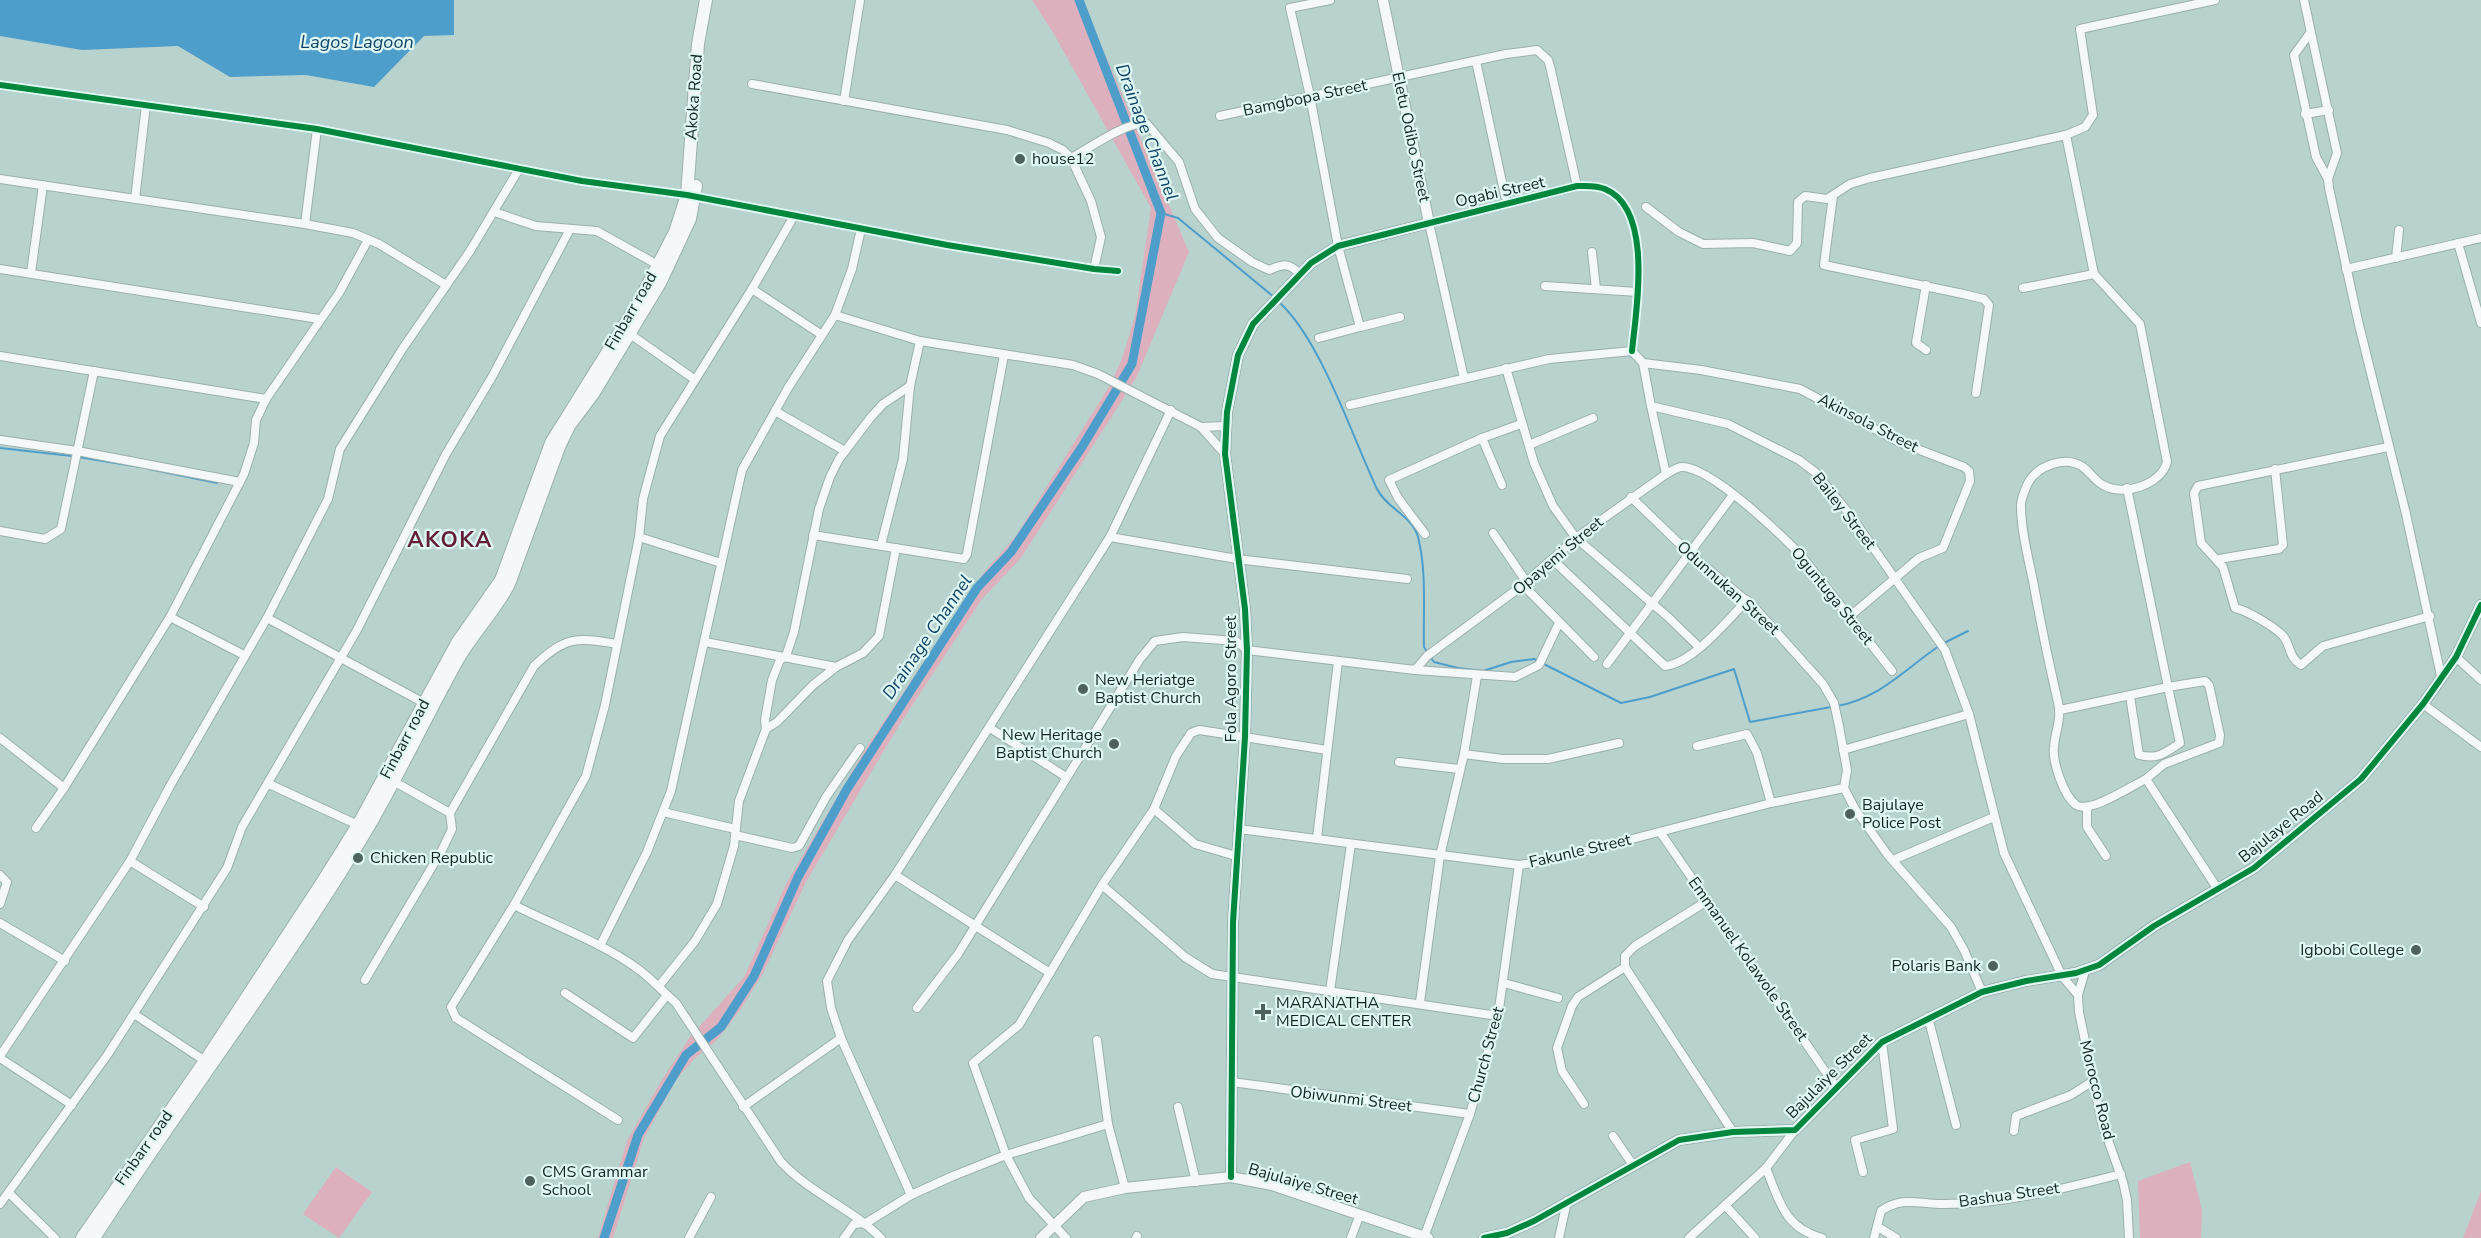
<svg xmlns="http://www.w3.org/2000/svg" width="2481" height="1238" viewBox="0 0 2481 1238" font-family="'Nunito Sans',sans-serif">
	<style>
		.green { fill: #ddb0bd }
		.water { fill: #4e9ecb }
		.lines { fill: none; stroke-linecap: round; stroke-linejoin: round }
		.stream { stroke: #4e9ecb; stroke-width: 2 }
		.canal { stroke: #4e9ecb; stroke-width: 9 }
		.minor-casing { stroke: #9bb0ac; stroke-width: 10 }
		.tertiary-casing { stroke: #9bb0ac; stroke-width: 12 }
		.secondary-casing { stroke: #9bb0ac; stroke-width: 14 }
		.minor { stroke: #f4f8f8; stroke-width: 8 }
		.tertiary { stroke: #f4f8f8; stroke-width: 10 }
		.secondary { stroke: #f4f8f8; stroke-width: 12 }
		.cycleway-casing { stroke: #e0f8f4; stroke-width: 10 }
		.cycleway { stroke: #00873e; stroke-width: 6 }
		.poi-dot { fill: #4d625e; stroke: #e0f8f4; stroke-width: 2 }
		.labels { text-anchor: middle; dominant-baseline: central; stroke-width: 4.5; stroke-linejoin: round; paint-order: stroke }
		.street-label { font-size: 16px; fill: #132623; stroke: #e0f8f4 }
		.poi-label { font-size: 16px; fill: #132623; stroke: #e0f8f4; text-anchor: start }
		.water-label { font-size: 18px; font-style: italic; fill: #0f4466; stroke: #e0f8f4 }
		.district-label { font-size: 22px; font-weight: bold; letter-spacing: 1.5px; fill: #631f36; stroke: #e0f8f4 }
	</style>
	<rect width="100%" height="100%" fill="#b8d2cd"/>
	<g class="green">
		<path d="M1032 0H1082L1189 252 1137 376 1116 410 1021 558 982 599 898 727 806 882 763 973 741 1009 716 1041 695 1058 676 1080 644 1138 613 1238H598L627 1141 660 1083 690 1037 744 977 786 884 868 745 985 571 1016 536 1110 385 1122 359 1135 316 1151 208 1055 36Z"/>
		<path d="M2190 1162 2202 1210 2201 1238H2140L2138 1181Z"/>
		<path d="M336 1167 372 1192 339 1238 303 1214Z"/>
		<path d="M2481 1191V1238H2463Z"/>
	</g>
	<path class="water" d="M0 0H454V35L424 36 374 87 306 75 230 77 178 46 82 50 0 36Z"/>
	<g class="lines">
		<g class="stream">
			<path d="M1161 213 1178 218 1274 297"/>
			<path d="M1280 303C1321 341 1352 436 1377 489 1387 509 1412 515 1418 537 1427 572 1423 612 1424 647L1428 653"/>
			<path d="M0 448 72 456"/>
			<path d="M78 457 140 467"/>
			<path d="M149 469 217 483"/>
			<path d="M1944 643 1968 631"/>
			<path d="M1431 658 1434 662 1458 668 1483 671 1511 662 1534 659 1621 703 1650 697 1734 669 1750 722 1831 707"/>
			<path d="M1837 706C1879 699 1905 669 1939 646"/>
		</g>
		<path class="canal" d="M604 1238 638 1135 686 1055 721 1027 754 976 798 877 847 789 977 588 1011 552 1082 447 1132 364 1161 213 1079 0"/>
		<defs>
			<g id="minor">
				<path d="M2304 0 2337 153 2328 179 2329 188 2359 325 2406 514 2441 676"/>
				<path d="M2310 33 2294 55 2316 157 2328 179"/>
				<path d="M1476 61 1505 196"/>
				<path d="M752 84 1007 130 1049 143 1063 150 1071 158 1091 201 1101 237 1094 269"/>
				<path d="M0 85 317 129 582 181 687 195 947 245 1094 269 1118 271"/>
				<path d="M844 101 860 0"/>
				<path d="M2305 114 2329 110"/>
				<path d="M1220 116 1506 54 1537 50 1548 60 1550 66 1577 186"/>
				<path d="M2066 135 2094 274 2140 324 2167 462C2161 485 2123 497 2103 485 2095 481 2090 472 2083 467 2065 455 2037 466 2028 483 2025 490 2021 498 2021 505 2021 532 2029 560 2034 586 2041 625 2049 664 2058 702 2062 720 2055 731 2054 747 2052 762 2064 796 2076 805 2090 814 2131 786 2146 779L2217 888"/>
				<path d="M1071 158C1088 149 1128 120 1147 124L1179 162 1195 209 1218 238 1252 262 1269 270C1283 264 1288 262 1300 274"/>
				<path d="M0 179 305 224 353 233 379 244 446 285"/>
				<path d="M1833 196 1824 265 1963 294 1984 299 1989 305 1976 393"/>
				<path d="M135 199 146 105"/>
				<path d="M1646 207 1679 232 1703 244 1753 243 1790 251 1797 243 1798 202 1805 196 1827 199 1850 184 1870 178 2066 135 2085 127 2093 115 2080 29 2215 0"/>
				<path d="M494 212 536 226 597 231 658 265"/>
				<path d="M305 224 317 129"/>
				<path d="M2458 243 2481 323"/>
				<path d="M1592 252 1596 289"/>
				<path d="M2396 258 2399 230"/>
				<path d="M0 269 319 319"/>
				<path d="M2346 269 2481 238"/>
				<path d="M31 273 43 185"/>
				<path d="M1545 286 1638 292"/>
				<path d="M2023 288 2094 274"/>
				<path d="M752 289 822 335"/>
				<path d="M835 315 920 341 1073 365 1098 374 1201 427 1225 454"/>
				<path d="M1360 327 1400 317"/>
				<path d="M630 334 694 379"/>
				<path d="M1319 338 1360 327 1338 246 1310 96 1290 8 1330 0"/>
				<path d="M1926 350 1916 343 1926 285"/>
				<path d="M1632 351 1643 363 1701 370 1800 389 1899 442 1964 467 1969 471 1970 481 1943 548 1919 558 1849 617"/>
				<path d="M0 356 266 399"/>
				<path d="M1643 363 1651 406 1728 424 1799 460 1815 472 1851 516 1945 650 1969 714 2004 853 2062 976 2078 995"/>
				<path d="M1506 368 1534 463 1553 506 1576 538 1668 617 1699 647"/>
				<path d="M1464 378 1429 223 1577 186C1586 186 1596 185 1605 189 1654 209 1636 310 1632 351"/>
				<path d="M1350 405 1549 359 1632 351"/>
				<path d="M1651 406 1666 474"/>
				<path d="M775 411 845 451"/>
				<path d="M1201 427 1226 426"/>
				<path d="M0 440 77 451 240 482"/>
				<path d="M1529 445 1593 418"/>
				<path d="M2388 447 2198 486 2194 493 2201 543 2223 567 2235 608C2246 610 2277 628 2284 637 2291 647 2289 658 2301 665L2323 646 2430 616"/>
				<path d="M1502 485 1482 438 1521 424"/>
				<path d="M2127 488 2168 687 2205 681 2209 685 2220 735 2219 743 2164 764 2146 779"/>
				<path d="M1631 497 1689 553 1754 607 1823 684 1834 703 1839 726 1847 770 1844 788 1855 809 1887 854 1951 927 1964 950 1982 992"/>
				<path d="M0 531 45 539 61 529 94 371"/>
				<path d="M1493 533 1523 577V585L1594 657"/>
				<path d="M1425 534 1398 498 1389 480 1482 438"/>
				<path d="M813 535 964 559 967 554 1004 355"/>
				<path d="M639 537 721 563"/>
				<path d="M1110 537 1237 559 1407 579"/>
				<path d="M881 545 903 459 910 386 920 341"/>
				<path d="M2219 559 2279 549 2283 545 2275 469"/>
				<path d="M1553 560 1665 666C1692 664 1729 619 1747 600"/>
				<path d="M170 617 244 655"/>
				<path d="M267 618 424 703"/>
				<path d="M705 642 836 667"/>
				<path d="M2456 657 2481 680"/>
				<path d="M1607 664 1733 495"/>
				<path d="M1415 670 1515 677 1539 665 1559 623"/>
				<path d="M2423 704 2481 747"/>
				<path d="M2060 710 2168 687 2180 743C2165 753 2157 760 2139 755L2130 696"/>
				<path d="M990 728 1066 777"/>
				<path d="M766 729 765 720 772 680 780 660 786 656 794 632 819 509 830 477 839 459 871 417 883 404 910 386"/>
				<path d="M0 738 64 788 170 617 244 474 254 443 256 420 266 399 339 293 368 240"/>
				<path d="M1697 746 1747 734 1757 753 1771 803"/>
				<path d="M1843 750 1969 714"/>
				<path d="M1464 754 1503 759H1548L1619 743"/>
				<path d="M1399 762 1459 769"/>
				<path d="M393 781 450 813"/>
				<path d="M269 784 358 825"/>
				<path d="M1154 809 1195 844 1236 856"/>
				<path d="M2087 809V827L2106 856"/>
				<path d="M663 812 735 829"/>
				<path d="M36 828 64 788"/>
				<path d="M1239 829 1519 865 1551 860 1771 803 1844 788"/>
				<path d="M1660 832 1836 1087"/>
				<path d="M735 835 792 848 799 846 826 797 860 748"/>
				<path d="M1317 838 1338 661"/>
				<path d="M1893 860 1994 817"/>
				<path d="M130 861 204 907"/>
				<path d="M0 875 7 882 0 904"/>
				<path d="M895 875 1050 973"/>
				<path d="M1102 885 1185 957 1212 974 1498 1016"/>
				<path d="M1707 901 1635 946 1625 956V967L1733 1132"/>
				<path d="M514 905C555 926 601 942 638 969 652 979 663 992 676 1003L781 1162C810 1193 851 1208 881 1238"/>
				<path d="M0 923 65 961"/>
				<path d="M600 946 647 852 671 791 742 470 788 388 835 315 852 269 861 229"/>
				<path d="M2085 971 2078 995 2079 1012 2102 1123 2123 1182 2127 1200 2129 1238"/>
				<path d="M365 980 442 850 452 829 450 813 534 666C566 636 576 637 617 644"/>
				<path d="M1504 983 1558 998"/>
				<path d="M659 986 695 941 717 904 734 846 739 801 766 729 777 722 813 685 836 667 863 653 879 636 896 548"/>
				<path d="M1330 991 1351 844"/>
				<path d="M565 993 633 1038 667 995"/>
				<path d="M1420 1002 1440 856 1464 754 1477 676"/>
				<path d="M917 1008 958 954 1140 659 1155 641 1183 637 1236 641 1247 650 1415 670 1427 656 1523 585 1576 538 1666 474C1671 472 1676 467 1682 467 1711 467 1779 533 1800 554L1892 671"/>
				<path d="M134 1014 205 1061"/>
				<path d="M1928 1017 1956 1125"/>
				<path d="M0 1056 130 861 170 786 267 618 328 499 340 449 403 348 470 251 519 169"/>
				<path d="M0 1058 72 1105"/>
				<path d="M1232 1082 1470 1114"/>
				<path d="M1584 1104 1562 1071 1557 1048 1572 1006 1578 997 1625 967"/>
				<path d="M743 1107 841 1038"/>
				<path d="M1178 1107 1196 1182"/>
				<path d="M618 1120 456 1018 451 1007 514 905 586 776 605 705 639 537 643 499 660 436 752 289 794 216"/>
				<path d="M1108 1124 1125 1188"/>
				<path d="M2014 1131 2016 1116 2071 1095 2093 1081"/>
				<path d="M1613 1136 1633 1165"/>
				<path d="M1766 1168C1779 1200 1784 1228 1822 1238"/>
				<path d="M1863 1172 1855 1140 1893 1129 1882 1042"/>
				<path d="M9 1193 55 1238"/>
				<path d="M911 1195 841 1038 831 1008 827 981 848 940 895 875 1110 537 1171 410"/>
				<path d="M0 1204 108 1054 227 868 242 827 357 630 446 454 492 377 569 231"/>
				<path d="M1725 1205 1755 1238"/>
				<path d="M1878 1227 1896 1238"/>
				<path d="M1424 1237 1470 1114 1498 1016 1519 865"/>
				<path d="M689 1238 711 1197"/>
				<path d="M844 1238 854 1224 866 1223 911 1195 953 1176 1006 1155 1108 1124 1097 1040"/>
				<path d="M1066 1238 1029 1198 1006 1155 973 1063 1019 1025 1102 885 1154 809 1176 756 1191 733 1199 730 1219 733 1327 750"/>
				<path d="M1136 1238 1137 1236"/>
				<path d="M1351 1238 1360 1214"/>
				<path d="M1559 1238 1567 1201"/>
				<path d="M1689 1238 1766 1168 1795 1130"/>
				<path d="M1874 1238 1881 1211C1900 1197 1916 1203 1939 1204 1999 1205 2063 1189 2121 1174"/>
			</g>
			<g id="tertiary">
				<path d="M1231 1177 1233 922 1245 737 1247 650 1245 609 1225 454 1227 412 1238 355 1253 324 1311 263 1338 246 1429 223 1383 0"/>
				<path d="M1041 1238 1084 1197 1125 1188 1231 1177 1272 1185 1428 1238"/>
				<path d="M1484 1238 1507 1233 1534 1221 1679 1140 1733 1132 1795 1130 1882 1042 1982 992 2026 981 2076 973 2099 965 2154 926 2254 868 2361 779 2423 704 2456 657 2481 605"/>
			</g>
			<g id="secondary">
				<path d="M82 1238 205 1061 323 881 358 825 457 643 501 580 551 443 640 300 675 232 687 195 698 44 706 0"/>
				<path d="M94 1238C182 1101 282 971 366 831 399 775 426 716 458 659 473 633 495 611 509 584L559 447 569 426 593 394 660 283 690 219 696 186"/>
			</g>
		</defs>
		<use href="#minor" class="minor-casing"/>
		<use href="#tertiary" class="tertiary-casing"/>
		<use href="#secondary" class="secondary-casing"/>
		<use href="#minor" class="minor"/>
		<use href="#tertiary" class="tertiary"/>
		<use href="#secondary" class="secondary"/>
		<defs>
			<g id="cycleway">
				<path d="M0 85 317 129 582 181 687 195 947 245 1094 269 1118 271"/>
				<path d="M1231 1177 1233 922 1245 737 1247 650 1245 609 1225 454 1227 412 1238 355 1253 324 1311 263 1338 246 1577 186C1586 186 1596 185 1605 189 1654 209 1636 310 1632 351"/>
				<path d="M1484 1238 1507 1233 1534 1221 1679 1140 1733 1132 1795 1130 1882 1042 1982 992 2026 981 2076 973 2099 965 2154 926 2254 868 2361 779 2423 704 2456 657 2481 605"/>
			</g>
		</defs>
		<use href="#cycleway" class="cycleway-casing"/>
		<use href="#cycleway" class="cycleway"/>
	</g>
	<g class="poi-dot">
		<circle cx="1020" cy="159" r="6"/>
		<circle cx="1083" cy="689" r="6"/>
		<circle cx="1114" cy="744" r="6"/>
		<circle cx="1850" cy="814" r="6"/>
		<circle cx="358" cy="858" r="6"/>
		<circle cx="2416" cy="950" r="6"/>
		<circle cx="1993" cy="966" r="6"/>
		<path d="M1260 1003h6v6h6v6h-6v6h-6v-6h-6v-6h6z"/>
		<circle cx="530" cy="1181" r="6"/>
	</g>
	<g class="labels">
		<g class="street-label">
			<text transform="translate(694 97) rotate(-86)">Akoka Road</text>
			<text transform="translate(1305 98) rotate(-12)">Bamgbopa Street</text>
			<text transform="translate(1411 137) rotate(78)">Eletu Odibo Street</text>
			<text transform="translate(1500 192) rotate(-13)">Ogabi Street</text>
			<text transform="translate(631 311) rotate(-60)">Finbarr road</text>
			<text transform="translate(1868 423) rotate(27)">Akinsola Street</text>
			<text transform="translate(1844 511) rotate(52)">Bailey Street</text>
			<text transform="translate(1558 556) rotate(-40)">Opayemi Street</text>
			<text transform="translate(1728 588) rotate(42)">Odunnukan Street</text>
			<text transform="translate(1832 596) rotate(51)">Oguntuga Street</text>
			<text transform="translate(1231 679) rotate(-90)">Fola Agoro Street</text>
			<text transform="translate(405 739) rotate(-62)">Finbarr road</text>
			<text transform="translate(2281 827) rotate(-39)">Bajulaye Road</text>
			<text transform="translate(1580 851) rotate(-13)">Fakunle Street</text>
			<text transform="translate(1748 959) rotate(55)">Emmanuel Kolawole Street</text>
			<text transform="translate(1486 1055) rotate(-75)">Church Street</text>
			<text transform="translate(1829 1076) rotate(-45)">Bajulaiye Street</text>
			<text transform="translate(2097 1090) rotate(76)">Morocco Road</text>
			<text transform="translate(1351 1099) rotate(7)">Obiwunmi Street</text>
			<text transform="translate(144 1148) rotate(-55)">Finbarr road</text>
			<text transform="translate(1303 1184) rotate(16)">Bajulaiye Street</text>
			<text transform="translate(2009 1195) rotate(-8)">Bashua Street</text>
		</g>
		<g class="poi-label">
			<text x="1032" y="159">house12</text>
			<text x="1095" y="680">New Heriatge<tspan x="1095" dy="18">Baptist Church</tspan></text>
			<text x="1102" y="735" text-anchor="end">New Heritage<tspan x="1102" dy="18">Baptist Church</tspan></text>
			<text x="1862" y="805">Bajulaye<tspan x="1862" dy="18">Police Post</tspan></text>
			<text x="370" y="858">Chicken Republic</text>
			<text x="2404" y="950" text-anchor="end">Igbobi College</text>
			<text x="1981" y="966" text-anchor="end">Polaris Bank</text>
			<text x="1276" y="1003">MARANATHA<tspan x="1276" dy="18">MEDICAL CENTER</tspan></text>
			<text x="542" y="1172">CMS Grammar<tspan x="542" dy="18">School</tspan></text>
		</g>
		<g class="water-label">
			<text x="357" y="42">Lagos Lagoon</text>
			<text transform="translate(1147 132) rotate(69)">Drainage Channel</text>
			<text transform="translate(927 637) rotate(-56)">Drainage Channel</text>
		</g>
		<g class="district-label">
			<text x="450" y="540">AKOKA</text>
		</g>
	</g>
</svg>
